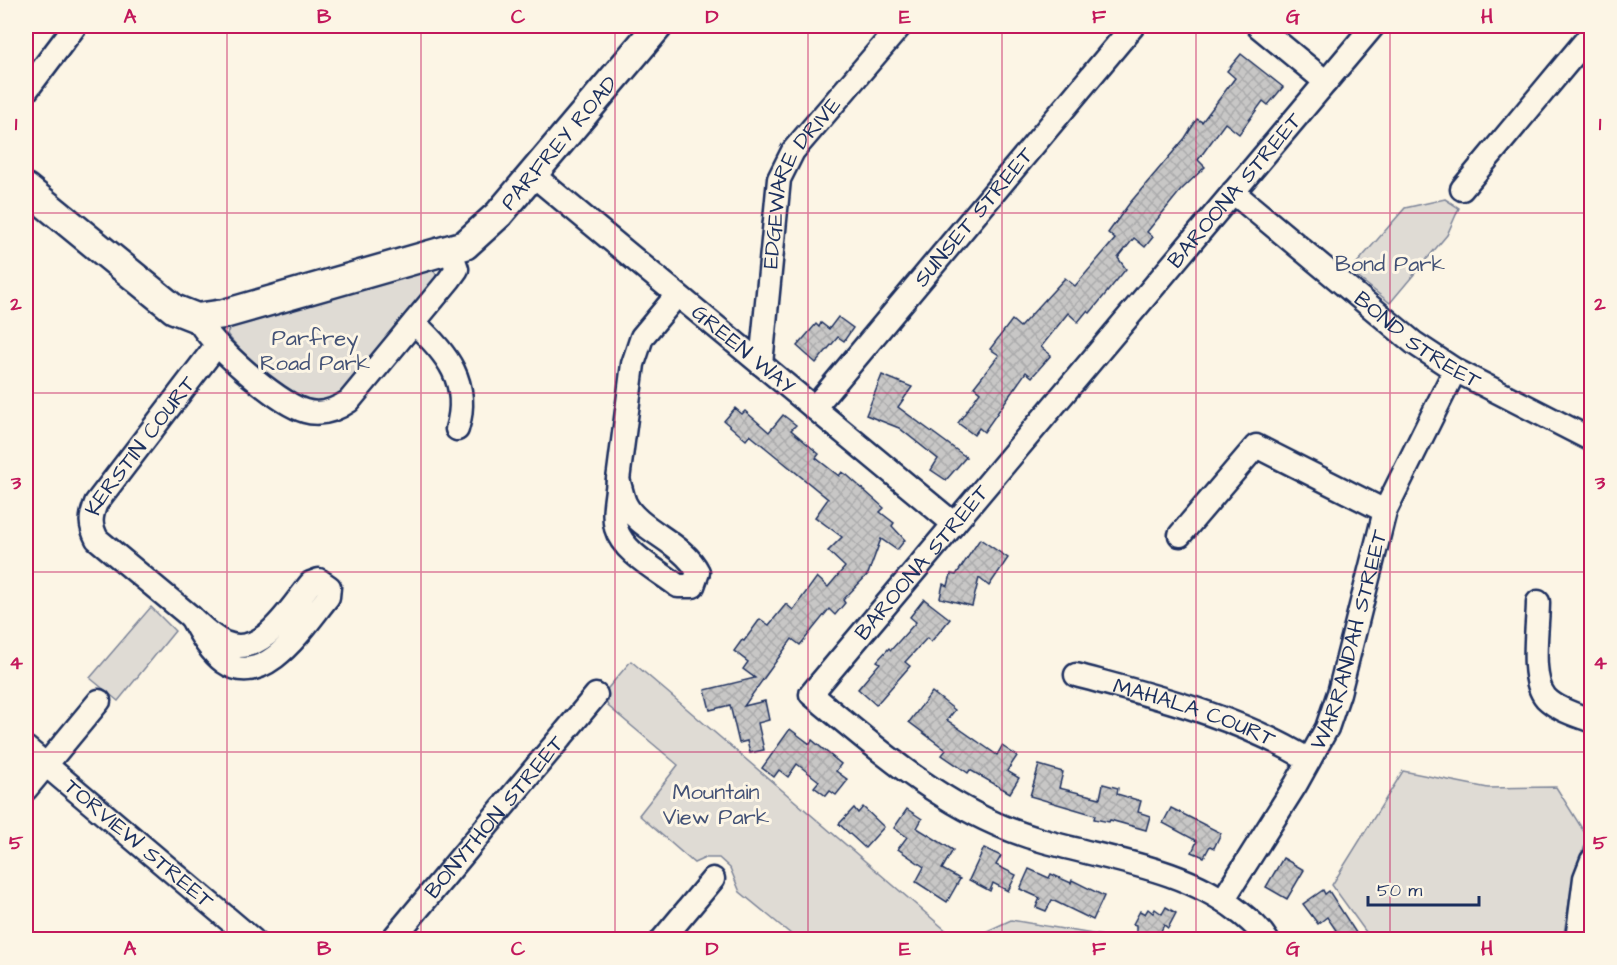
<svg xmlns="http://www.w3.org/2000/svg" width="1617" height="965" viewBox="0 0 1617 965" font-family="'Architects Daughter',sans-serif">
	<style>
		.green { fill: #dfdbd4; stroke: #7d8599; stroke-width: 1.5 }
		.building { fill: url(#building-cross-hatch); stroke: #1b2f5e; stroke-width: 1.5 }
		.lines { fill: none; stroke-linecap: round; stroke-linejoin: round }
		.minor-casing { stroke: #1b2f5e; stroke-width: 27 }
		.major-casing { stroke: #1b2f5e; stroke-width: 33 }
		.minor { stroke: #fcf5e5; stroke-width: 22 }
		.major { stroke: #fcf5e5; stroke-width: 28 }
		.grid { fill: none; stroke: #c2185b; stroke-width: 1.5; stroke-opacity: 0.55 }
		.labels { text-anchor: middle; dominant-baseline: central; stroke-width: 6; stroke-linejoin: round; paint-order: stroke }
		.street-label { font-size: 22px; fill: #1b2f5e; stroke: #fcf5e5 }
		.park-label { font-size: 22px; fill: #425176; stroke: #fcf5e5 }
		.neatline { fill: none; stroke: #c2185b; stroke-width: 2 }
		.grid-label { font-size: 20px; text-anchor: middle; font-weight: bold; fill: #c2185b }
	</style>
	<defs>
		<pattern id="building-cross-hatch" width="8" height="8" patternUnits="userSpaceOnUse" patternTransform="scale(1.5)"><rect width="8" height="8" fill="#c8c7c6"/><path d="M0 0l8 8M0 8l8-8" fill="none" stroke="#ababac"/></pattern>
	</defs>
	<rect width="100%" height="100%" fill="#fcf5e5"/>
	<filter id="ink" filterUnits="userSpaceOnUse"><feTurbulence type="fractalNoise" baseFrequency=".0167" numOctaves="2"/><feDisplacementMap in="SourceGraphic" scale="12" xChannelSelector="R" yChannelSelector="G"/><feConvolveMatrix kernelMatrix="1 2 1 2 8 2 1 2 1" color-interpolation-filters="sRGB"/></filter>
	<g filter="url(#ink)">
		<g class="green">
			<path d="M1445 199 1459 208 1447 235 1390 303 1350 271 1405 208Z"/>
			<path d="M432 269 436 274 435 281 339 394C328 399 319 404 307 402 288 398 239 350 227 334L230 327Z"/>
			<path d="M151 607 175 631 118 701 90 678Z"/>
			<path d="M631 661 956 939H797L740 892 730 868 719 858H705L694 863 639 815 678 765 608 706 603 694Z"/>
			<path d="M1403 771 1488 788 1556 787 1588 838 1574 873 1563 939H1371L1332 885Z"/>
			<path d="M1011 920 1104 936 1110 937 1108 940 970 939Z"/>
		</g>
		<g class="building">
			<path d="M1241 54 1283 87 1268 105 1263 101 1239 134 1225 123 1198 160 1205 167 1181 190 1147 232 1153 237 1145 247 1134 238 1118 258 1126 269 1090 313 1087 311 1078 322 1068 313 1041 347 1051 355 1032 377 1026 372 984 432 979 428 974 435 958 423 980 392 974 387 999 355 990 349 1012 320 1020 327 1065 278 1075 286 1115 239 1108 233 1129 204 1185 138 1197 119 1202 122 1235 78 1227 71Z"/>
			<path d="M838 317 853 328 844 341 838 337 816 363 797 346 816 324 819 327 821 323 829 329Z"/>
			<path d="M882 375 912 387 898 407 966 457 946 480 931 470 938 459 899 428 866 415Z"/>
			<path d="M735 408 742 414 745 411 769 432 783 415 796 425 791 430 819 454 816 458 839 476 842 472 847 475 884 508 880 512 894 523 892 526 905 540 897 550 881 539 868 574 843 600 845 603 835 615 829 609 800 645 792 639 744 706 765 701 769 720 758 723 764 750 750 753 747 741 739 743 730 705 710 710 705 690 755 678 743 669 748 662 734 651 742 640 744 641 760 619 769 625 786 604 793 610 817 577 828 587 845 567 828 551 842 537 815 517 828 499 750 435 746 440 724 421Z"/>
			<path d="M980 539 1008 558 989 586 979 578 972 606 940 598 943 584 948 586 951 574 956 575Z"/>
			<path d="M924 599 950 619 931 642 927 638 905 662 910 666 876 705 858 689 880 663 877 661 889 648 891 650 916 622 910 617Z"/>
			<path d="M932 692 955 710 947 720 997 755 1002 746 1017 756 1007 771 1019 778 1010 793 970 770 968 773 942 755 946 750 909 722Z"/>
			<path d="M790 729 810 744 812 740 841 764 836 771 848 780 836 795 830 791 826 796 814 787 819 781 797 764 788 777 779 770 774 777 762 768Z"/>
			<path d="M1039 765 1063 772 1059 788 1100 798 1103 784 1118 788 1117 794 1141 801 1138 812 1150 816 1146 830 1110 820 1109 822 1094 819 1095 815 1030 796Z"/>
			<path d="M863 807 884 827 865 848 839 824 854 808 858 813Z"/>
			<path d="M1171 808 1221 833 1214 848 1210 846 1204 857 1192 852 1197 841 1163 823Z"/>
			<path d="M907 809 922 819 917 828 953 850 942 869 960 879 947 902 916 882 924 867 898 849 907 837 894 828Z"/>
			<path d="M984 848 1001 856 996 865 1016 875 1008 891 993 883 990 891 969 880Z"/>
			<path d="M1283 858 1304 870 1287 899 1266 887Z"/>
			<path d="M1029 869 1049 878 1051 874 1071 883 1072 880 1104 896 1093 920 1052 900 1046 911 1036 907 1040 898 1020 889Z"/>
			<path d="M1323 890 1325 894 1329 891 1360 939H1342L1327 917 1318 924 1303 904Z"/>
			<path d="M1166 907 1176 913 1168 928 1164 925 1159 935 1155 937 1149 933 1146 939 1136 933V925L1133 924 1140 911 1145 914 1148 909 1153 913 1155 909 1162 914Z"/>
		</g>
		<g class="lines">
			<defs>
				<g id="minor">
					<path d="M1258 26 1326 82"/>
					<path d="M26 91 75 26"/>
					<path id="s1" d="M533 175 954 524"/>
					<path d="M1462 189 1592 33"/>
					<path id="s2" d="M1233 192 1414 343 1455 370 1592 440"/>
					<path d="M197 318C210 344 277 403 305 411 321 416 336 410 349 401L449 280 457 269 450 249"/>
					<path d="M414 323C447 353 471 383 457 429"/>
					<path id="s3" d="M761 364 779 179 793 151 900 26"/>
					<path id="s4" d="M814 408 1133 26"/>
					<path d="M618 480C621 488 622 496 625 503 638 530 683 542 698 572L693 586H678C659 571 623 553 616 528 612 513 617 495 618 480Z"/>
					<path d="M618 480 633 364 642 337 677 295"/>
					<path d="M1180 535 1256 446 1385 511"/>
					<path d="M319 580 329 587 328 597C306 623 265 691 224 662 209 651 200 633 191 617 201 626 212 638 225 643 262 659 290 608 311 583Z"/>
					<path d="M1538 602C1538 627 1529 679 1546 698 1558 710 1577 715 1592 721"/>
					<path id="s5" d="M191 617 97 539C90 525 90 518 96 503L216 346"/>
					<path id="s6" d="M1076 675C1157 697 1237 716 1309 760"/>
					<path id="s7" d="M26 748 253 940"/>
					<path d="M26 789 99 701"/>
					<path id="s8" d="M1223 900 1296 784 1327 728 1339 693 1385 511 1455 370"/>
					<path id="s9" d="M392 940 596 695"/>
					<path d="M662 940 713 879"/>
					<path id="s10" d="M1267 940C1260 928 1249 920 1238 911 1169 857 1075 859 996 824 926 793 870 743 811 694L1373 26"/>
					<path d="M1577 940 1585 878 1592 860"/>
				</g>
				<g id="major">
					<path id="s11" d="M26 188 174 309 197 318 224 314 465 245 499 214 658 26"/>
				</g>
			</defs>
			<use href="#minor" class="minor-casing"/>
			<use href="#major" class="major-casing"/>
			<use href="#minor" class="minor"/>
			<use href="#major" class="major"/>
		</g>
	</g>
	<path class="grid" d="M227 26V940M421 26V940M615 26V940M808 26V940M1002 26V940M1196 26V940M1390 26V940M26 213H1592M26 393H1592M26 572H1592M26 752H1592"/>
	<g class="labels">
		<g class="street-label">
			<text stroke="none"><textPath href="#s11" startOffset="633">PARFREY ROAD</textPath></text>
			<text stroke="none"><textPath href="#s3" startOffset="190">EDGEWARE DRIVE</textPath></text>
			<text stroke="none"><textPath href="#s10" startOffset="1185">BAROONA STREET</textPath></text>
			<text stroke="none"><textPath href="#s4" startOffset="249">SUNSET STREET</textPath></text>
			<text stroke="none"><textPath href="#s2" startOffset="237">BOND STREET</textPath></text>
			<text stroke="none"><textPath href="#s1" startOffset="273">GREEN WAY</textPath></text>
			<text stroke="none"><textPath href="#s5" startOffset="232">KERSTIN COURT</textPath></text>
			<text stroke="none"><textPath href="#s10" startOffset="699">BAROONA STREET</textPath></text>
			<text stroke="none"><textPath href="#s8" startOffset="292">WARRANDAH STREET</textPath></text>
			<text stroke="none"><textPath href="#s6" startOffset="124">MAHALA COURT</textPath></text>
			<text stroke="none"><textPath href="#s9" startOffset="160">BONYTHON STREET</textPath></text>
			<text stroke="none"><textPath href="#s7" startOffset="148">TORVIEW STREET</textPath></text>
		</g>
		<g class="park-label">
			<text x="1390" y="264">Bond Park</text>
			<text x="315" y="338">Parfrey<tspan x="315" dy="25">Road Park</tspan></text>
			<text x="716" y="792">Mountain<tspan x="716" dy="25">View Park</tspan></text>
		</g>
	</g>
	<rect width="1617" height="965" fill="none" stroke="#fcf5e5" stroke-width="66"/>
	<path d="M1368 896v9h111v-9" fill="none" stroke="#1b2f5e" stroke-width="3"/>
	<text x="1377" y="896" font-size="18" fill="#1b2f5e" stroke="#fcf5e5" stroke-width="4.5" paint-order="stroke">50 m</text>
	<rect x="33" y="33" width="1551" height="899" class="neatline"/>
	<g class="grid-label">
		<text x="130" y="23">A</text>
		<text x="324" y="23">B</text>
		<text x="518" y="23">C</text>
		<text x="712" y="23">D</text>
		<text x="905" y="23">E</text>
		<text x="1099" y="23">F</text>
		<text x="1293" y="23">G</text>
		<text x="1487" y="23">H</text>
		<text x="16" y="130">1</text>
		<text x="1600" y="130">1</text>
		<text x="16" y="310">2</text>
		<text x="1600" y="310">2</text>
		<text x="16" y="489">3</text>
		<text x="1600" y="489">3</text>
		<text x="16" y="669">4</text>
		<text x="1600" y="669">4</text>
		<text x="16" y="849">5</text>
		<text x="1600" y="849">5</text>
		<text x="130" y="955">A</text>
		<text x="324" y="955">B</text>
		<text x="518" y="955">C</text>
		<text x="712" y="955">D</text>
		<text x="905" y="955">E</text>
		<text x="1099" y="955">F</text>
		<text x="1293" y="955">G</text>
		<text x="1487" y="955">H</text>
	</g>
</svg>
